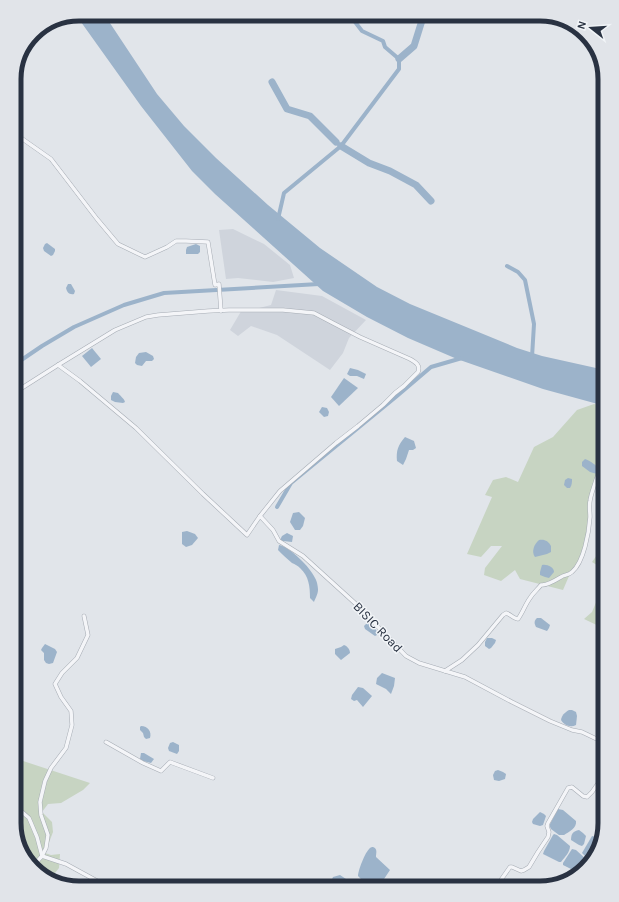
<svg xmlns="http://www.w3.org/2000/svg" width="619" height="902" viewBox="0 0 619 902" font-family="Karla,sans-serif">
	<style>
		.built { fill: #cfd4dc }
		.green { fill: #c7d4c2 }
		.water { fill: #9cb3ca }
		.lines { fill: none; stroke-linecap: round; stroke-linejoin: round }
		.canal { stroke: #9cb3ca; stroke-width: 4 }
		.river { stroke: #9cb3ca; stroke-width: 7 }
		.minor-casing { stroke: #a6acb4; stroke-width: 4.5 }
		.minor { stroke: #f4f5f8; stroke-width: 3.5 }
		.labels { text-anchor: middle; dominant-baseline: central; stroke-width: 3; stroke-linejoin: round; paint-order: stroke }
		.street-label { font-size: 13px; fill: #293242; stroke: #f1f4f7 }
		.rim { fill: none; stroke: #293242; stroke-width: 5 }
	</style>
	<rect width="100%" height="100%" fill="#e1e5ea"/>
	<g class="built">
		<path d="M233 229 264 244 290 265 294 278 273 282 238 278 226 279 219 230Z"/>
		<path d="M276 290 322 296 366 320 349 338 343 353 330 370 277 335 251 326 238 336 230 330 243 308H259L271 305Z"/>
	</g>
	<g class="green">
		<path d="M594 404 605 406V473L589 497 588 532 579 561 569 576 563 590 520 579 515 570 501 581 484 575 485 568 502 546H491L481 557 467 554 492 497 485 495 493 480 506 477 518 482 534 447 553 437 577 410Z"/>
		<path d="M604 545 605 546V570L592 562Z"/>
		<path d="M605 581V629L584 619 592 612Z"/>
		<path d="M14 758 90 783 83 790 61 803 48 804 42 812 52 822 53 832 45 853 51 855 60 854 59 868 51 878 43 876 23 855 14 823Z"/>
	</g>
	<g class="water">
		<path d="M79 14H104L157 94 184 126 216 158 268 205 320 248 377 287 410 304 517 348 542 356 605 370V406L543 389 457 359 408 338 367 317 323 291 215 194 192 171 141 106 76 15Z"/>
		<path d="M47 243 55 249V251L53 255 51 256 44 251 43 248 45 244Z"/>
		<path d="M196 244 200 246V252L198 254H186V250L187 247Z"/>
		<path d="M68 284H71L75 291 74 294C69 295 67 292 66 288Z"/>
		<path d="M92 348 101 359 91 367 82 356Z"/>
		<path d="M146 352 153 356 154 359 152 361H146L142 366 137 365 135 363 136 357 139 353Z"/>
		<path d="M350 368 358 370 366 374 364 379 357 376H350L347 374Z"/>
		<path d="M344 378 358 388 339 406 331 397Z"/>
		<path d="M113 392 118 393C120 396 124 398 125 402L123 403 115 402 111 400V396Z"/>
		<path d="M322 407 327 408 329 412 328 416 324 417 319 412Z"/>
		<path d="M405 437 414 441 416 448 413 450H409L406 459 403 465 397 461C396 451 398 445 405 437Z"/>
		<path d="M585 459C590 461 597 465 599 470L597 474 590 472 582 466V462Z"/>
		<path d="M568 478 572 479C572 482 572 485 570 488H567L564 485 565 480Z"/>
		<path d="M299 512 305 518 303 526 300 530H295L290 522 293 513Z"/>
		<path d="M187 531 195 534 198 538 192 545 186 547 182 544V532Z"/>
		<path d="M287 533 293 536 292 542 283 541 280 540 282 536Z"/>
		<path d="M539 540C545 539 548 541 551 546V552L547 554 535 557C531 552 534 544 539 540Z"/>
		<path d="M279 545C290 547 310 567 315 578 317 581 318 587 318 590 318 594 315 599 314 602L310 598C310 587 309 576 300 568 298 566 295 564 292 563 287 559 282 554 278 550Z"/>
		<path d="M542 565C547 564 554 567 554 572L549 578 545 577 540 575V572Z"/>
		<path d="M537 618H541L550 625 549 628 547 631 536 627C534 623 534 621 537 618Z"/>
		<path d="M368 622 372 625 379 634 375 636 365 629 364 626Z"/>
		<path d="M487 638H492L496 640 495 643 491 648 489 649 485 646V642Z"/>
		<path d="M45 644 55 649 57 652 53 663 49 664 46 663 44 660V653L41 650 42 648Z"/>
		<path d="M344 645C347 646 350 649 350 653L341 660 335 654V649L341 647Z"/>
		<path d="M382 673 395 678 394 686 391 694 386 689 376 684 377 678Z"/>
		<path d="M358 687 363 688 372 696 363 707 357 700 354 701 351 699 352 695Z"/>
		<path d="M569 710H572L576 712 577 716 576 725C570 728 564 725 561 720 562 715 564 713 569 710Z"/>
		<path d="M141 726C148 726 152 732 150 738L146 739 144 737 143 733 140 730V727Z"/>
		<path d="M173 742 179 745V751L177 754 169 751 168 748 170 743Z"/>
		<path d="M141 753H144L154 759 151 763 143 761 140 759Z"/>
		<path d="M498 770 503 772 506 774 505 779 499 781 494 780 493 775 495 771Z"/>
		<path d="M558 809 563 810 576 821C577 828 569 832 564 835H559L551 829 550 827V824Z"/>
		<path d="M540 812 544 814 546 816 543 825 540 826 533 824 532 822 533 819Z"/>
		<path d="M579 830 583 833 586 836 584 844 582 846 579 845 571 840C571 834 573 831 579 830Z"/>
		<path d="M554 834 557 835 570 846C570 852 565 857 561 862H559L543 854 544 851 553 835Z"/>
		<path d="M592 836 596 837 598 841 590 858H587L582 853Z"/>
		<path d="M373 847C378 849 376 853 376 857L390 870 378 888C369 888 364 882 358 876 358 871 365 852 370 848 371 847 372 847 373 847Z"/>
		<path d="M572 849 576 850 587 860V863L580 872 575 871 563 865V863Z"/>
		<path d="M340 875 346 879 347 886 345 888H333L330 884 333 877Z"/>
		<path d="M527 881C532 881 535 883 537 888H526L525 887V883Z"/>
	</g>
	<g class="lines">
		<g class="canal">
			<path d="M341 146 399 69V59L385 47 383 41 362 31 349 14"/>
			<path d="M278 219 284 193 341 146 336 142"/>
			<path d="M507 266 518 272 525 280 534 324 532 357"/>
			<path d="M14 365 42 346 74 327 124 305 164 293 319 284"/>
			<path d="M277 507 291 483 397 396 431 367 462 358"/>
		</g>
		<g class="river">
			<path d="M399 59 414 46 424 14"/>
			<path d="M272 82 287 109 310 116 336 142"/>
			<path d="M341 146 369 163 390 171 416 185 431 201"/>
		</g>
		<defs>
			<g id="minor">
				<path d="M14 133 51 159 97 219 118 244 145 257 167 247 176 241H186L208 242 215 285 219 284 221 311"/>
				<path d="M58 365 80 381 136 428 203 494 247 535 260 516 273 530 279 541 303 556 357 605 406 656 419 663 465 677 512 702 550 721 572 730 582 732 605 743"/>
				<path d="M14 393 58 365 115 330 146 317 158 315 208 311 229 310H283L314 313 333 323 360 337 410 359C415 362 421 365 418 372L404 386 395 393 383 405 358 426 336 443 280 491 260 516"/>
				<path d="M445 671 462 660 478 645 503 615 506 613C510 614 514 619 518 619 523 612 525 605 530 598 533 593 537 590 541 585 546 586 556 580 561 577 564 575 569 575 572 572 584 562 589 532 590 517 590 512 589 506 590 501 591 494 594 487 596 480 598 474 600 468 605 464"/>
				<path d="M106 742 143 763 161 771 170 762 213 778"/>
				<path d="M605 768 604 764 605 757"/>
				<path d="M14 805 29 818 37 837 42 856"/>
				<path d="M42 856 46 848 48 835 41 815 40 802 45 781 51 768 66 748 72 725 71 711 61 697 55 684 62 673 77 658 88 635 84 616"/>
				<path d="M33 866 42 856 66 864 110 888"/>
				<path d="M495 888 503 877 510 867H512L521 871 524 870 529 867 538 852 548 837 549 832 547 826 548 823 568 788 572 787 583 796 587 797 592 792 599 782 605 776"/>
			</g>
		</defs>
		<use href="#minor" class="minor-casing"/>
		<use href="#minor" class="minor"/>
	</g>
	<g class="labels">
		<g class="street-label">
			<text transform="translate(378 627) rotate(46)">BISIC Road</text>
		</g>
	</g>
	<path d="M0 0H619V902H0ZM79 21H540A58 58 0 0 1 598 79V823A58 58 0 0 1 540 881H79A58 58 0 0 1 21 823V79A58 58 0 0 1 79 21Z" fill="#e1e4e9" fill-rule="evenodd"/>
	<path class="rim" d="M79 21H540A58 58 0 0 1 598 79V823A58 58 0 0 1 540 881H79A58 58 0 0 1 21 823V79A58 58 0 0 1 79 21Z"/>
	<g transform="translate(591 28) rotate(287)" stroke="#f1f4f7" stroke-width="3" paint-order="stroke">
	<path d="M0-3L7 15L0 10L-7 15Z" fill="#293242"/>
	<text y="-6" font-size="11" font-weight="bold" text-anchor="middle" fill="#293242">N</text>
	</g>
</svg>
